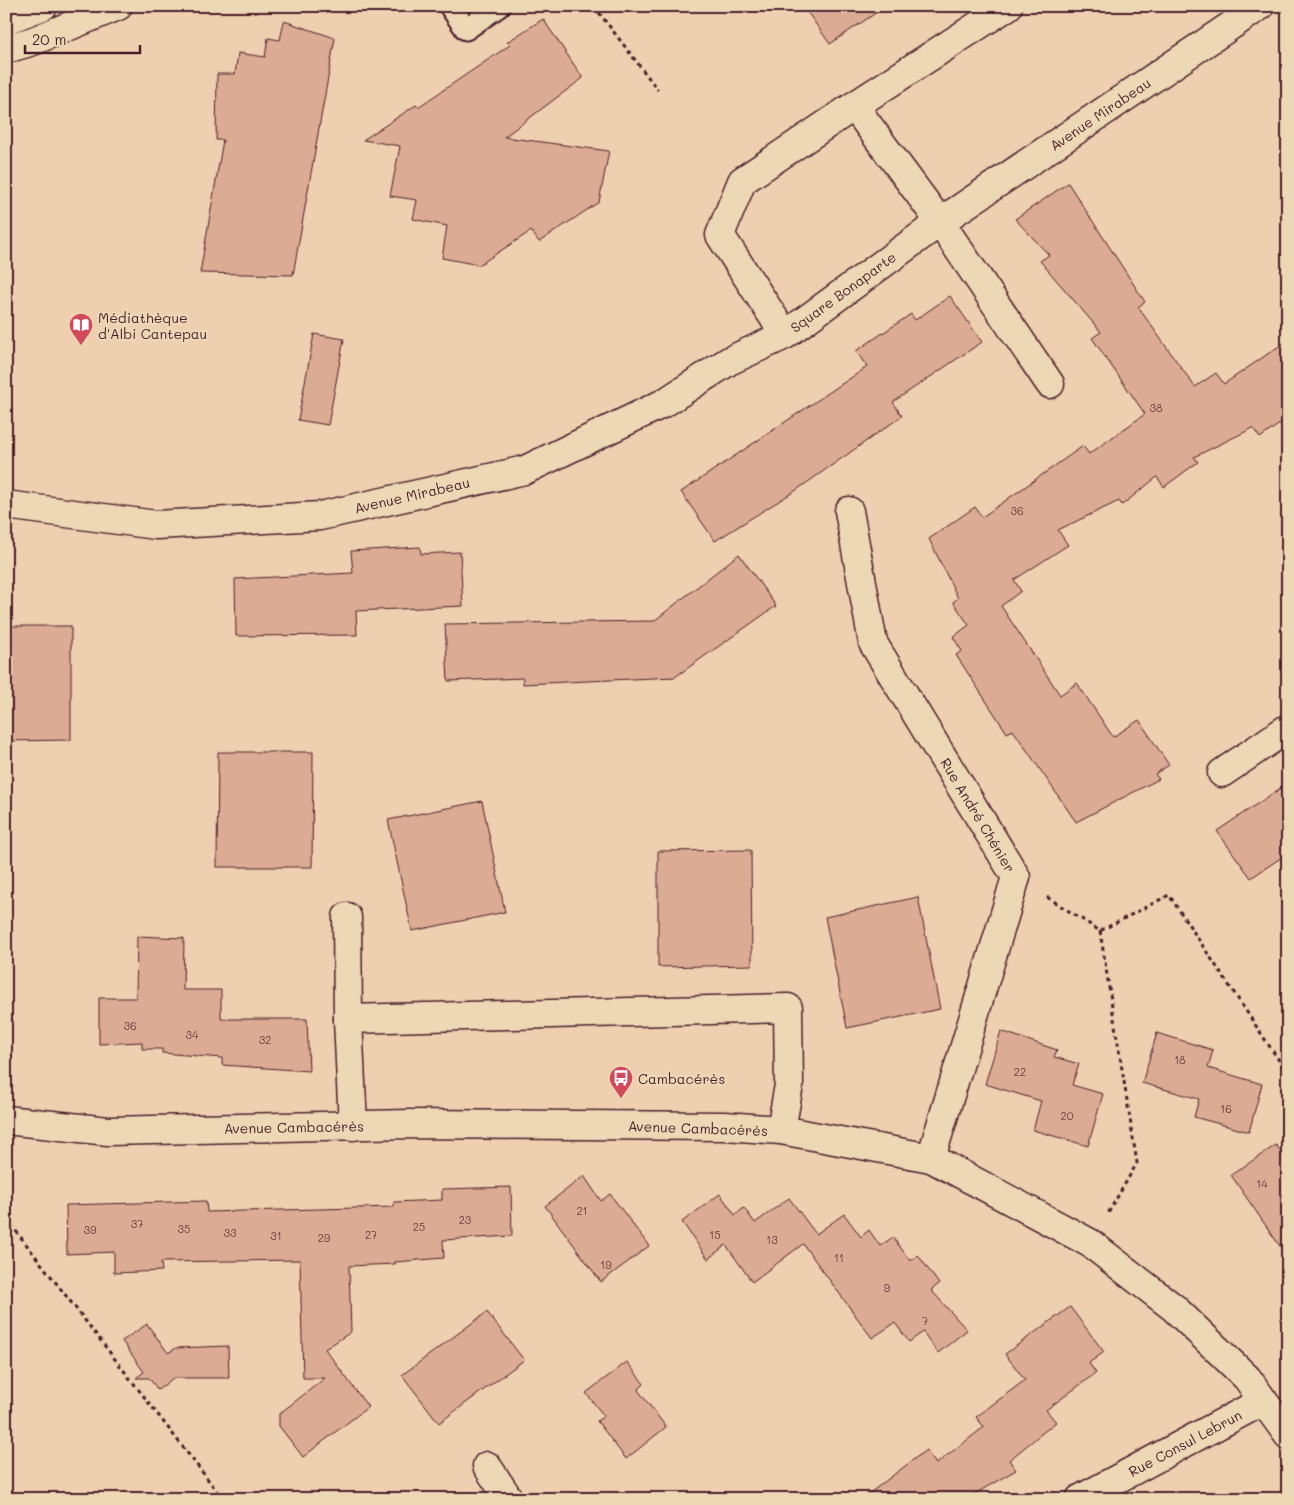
<svg xmlns="http://www.w3.org/2000/svg" width="1294" height="1505" viewBox="0 0 1294 1505" font-family="Mali,sans-serif">
	<style>
		.building { fill: #dcab93; stroke: #4a1f2b }
		.lines { fill: none; stroke-linecap: round; stroke-linejoin: round }
		.lane-casing { stroke: #4a1f2b; stroke-width: 25 }
		.street-casing { stroke: #4a1f2b; stroke-width: 31 }
		.secondary-casing { stroke: #4a1f2b; stroke-width: 31 }
		.path { stroke: #4a1f2b; stroke-width: 3; stroke-dasharray: 4 4; stroke-linecap: butt }
		.lane { stroke: #edd8b6; stroke-width: 21 }
		.street { stroke: #edd8b6; stroke-width: 28 }
		.secondary { stroke: #edd8b6; stroke-width: 28 }
		.labels { text-anchor: middle; dominant-baseline: central; stroke-width: 4; stroke-linejoin: round; paint-order: stroke }
		.number-label { font-size: 11px; fill: #6e4245 }
		.street-label { font-size: 14px; fill: #4a1f2b; stroke: #edd8b6 }
		.poi-label { font-size: 14px; fill: #4a1f2b; stroke: #edd8b6; text-anchor: start }
	</style>
	<rect width="100%" height="100%" fill="#eed0b0"/>
	<filter id="ink" filterUnits="userSpaceOnUse"><feTurbulence type="fractalNoise" baseFrequency=".02" numOctaves="2"/><feDisplacementMap in="SourceGraphic" scale="10" xChannelSelector="R" yChannelSelector="G"/><feConvolveMatrix kernelMatrix="1 2 1 2 8 2 1 2 1" color-interpolation-filters="sRGB"/></filter>
	<g filter="url(#ink)">
		<g class="building">
			<path d="M803 6H886L830 44Z"/>
			<path d="M543 19 583 78 504 137 609 151 599 202 539 242 531 231 479 265 442 258 447 226 413 219 417 200 390 196 400 146 363 140 416 105 418 107 510 45 507 42Z"/>
			<path d="M284 21 335 38 293 275 200 273 223 140H216L217 74H235L238 53 265 57 268 38 280 40Z"/>
			<path d="M1068 183 1145 302 1138 307 1195 387 1216 373 1224 384 1288 340V418L1260 438 1253 428 1194 457 1198 462 1164 487 1157 477 1122 505 1119 501 1058 530 1068 545 1014 580 1021 591 1001 606 1060 695 1077 683 1113 737 1139 720 1169 765 1155 774 1159 779 1076 822 1013 730 1007 733 956 655 962 651 953 637 969 625 953 602 958 598 929 539 975 507 982 517 1083 446 1089 454 1145 414 1092 338 1101 332 1040 261 1049 255 1015 219Z"/>
			<path d="M950 296 982 342 893 402 902 416 798 489 715 541 681 492 867 367 856 351 911 314 915 320Z"/>
			<path d="M314 334 344 339 328 425 298 420Z"/>
			<path d="M420 547 421 554 460 552 463 606 356 611 357 635 236 636 235 579 353 573 351 551Z"/>
			<path d="M739 554 776 606 675 677 523 684V678L448 681 445 624 654 621Z"/>
			<path d="M6 626H71V740L6 741Z"/>
			<path d="M218 752H313L312 867H217Z"/>
			<path d="M1288 783V853L1251 878 1217 831Z"/>
			<path d="M482 801 505 912 412 931 388 820Z"/>
			<path d="M751 850 752 965 658 967V851Z"/>
			<path d="M918 897 940 1009 847 1028 825 917Z"/>
			<path d="M137 936 184 938 183 990H221V1019H307L309 1071 222 1065V1058L162 1053V1049H142V1042L99 1044V998H136Z"/>
			<path d="M1001 1031 1057 1050 1054 1057 1079 1064 1072 1085 1103 1094 1088 1146 1033 1130 1041 1101 985 1084Z"/>
			<path d="M1157 1033 1213 1050 1208 1068 1262 1084 1249 1132 1194 1117 1199 1099 1142 1083Z"/>
			<path d="M1276 1145 1288 1162V1258L1231 1175Z"/>
			<path d="M584 1176 601 1201 610 1194 649 1246 601 1282 545 1206Z"/>
			<path d="M511 1187 512 1236 443 1240 444 1258 395 1262V1264L349 1266 351 1332 325 1349 368 1407 303 1457 279 1426V1414L325 1378H303L300 1260 161 1262 162 1271 114 1273V1252L67 1254 66 1205 206 1201 207 1212 394 1207V1202L442 1200V1189Z"/>
			<path d="M720 1194 735 1215 744 1208 755 1223 789 1198 816 1234 844 1214 861 1237 869 1230 880 1246 893 1237 910 1261 918 1255 939 1284 931 1290 967 1330 938 1353 923 1332 909 1342 895 1323 872 1338 803 1244 752 1282 726 1245 708 1259 682 1222Z"/>
			<path d="M1070 1307 1104 1352 1089 1363 1096 1373 1046 1410 1056 1422 1009 1460 1016 1470 966 1499H862L926 1450 936 1464 984 1427 976 1417 1025 1380 1005 1354Z"/>
			<path d="M487 1312 524 1360 439 1423 402 1375Z"/>
			<path d="M147 1324 168 1353 176 1348 228 1346 229 1378H173L158 1390 149 1378H136L144 1372 122 1341Z"/>
			<path d="M627 1362 644 1384 638 1390 666 1427 626 1459 597 1421 604 1416 586 1393Z"/>
		</g>
		<g class="lines">
			<defs>
				<path id="lane" d="M450 6 466 29 499 6"/>
				<g id="street">
					<path d="M854 106 1008 6"/>
					<path d="M1050 384 940 222 1260 6"/>
					<path d="M6 505 156 525 320 516 525 470 664 403 729 361 785 335 940 222 854 106 742 181 720 235 785 335"/>
					<path d="M849 511 873 643 1016 877 931 1158"/>
					<path d="M1222 773 1288 728"/>
					<path d="M347 917 348 1019"/>
					<path d="M6 1120 108 1131 409 1124 725 1126 781 1130 931 1158 1090 1243 1174 1308 1247 1378 1288 1435"/>
					<path d="M353 1126 348 1019 788 1008 789 1085 781 1130"/>
					<path d="M487 1466 509 1499"/>
					<path d="M1080 1499 1263 1401"/>
				</g>
				<g id="secondary">
					<path d="M6 20 43 6"/>
					<path d="M6 49 33 41 118 6"/>
				</g>
			</defs>
			<use href="#lane" class="lane-casing"/>
			<use href="#street" class="street-casing"/>
			<use href="#secondary" class="secondary-casing"/>
			<g class="path">
				<path d="M594 6 658 90"/>
				<path d="M1047 897 1100 931 1169 895 1288 1074"/>
				<path d="M1100 931 1137 1163 1107 1215"/>
				<path d="M6 1174 8 1154"/>
				<path d="M6 1218 223 1499"/>
			</g>
			<use href="#lane" class="lane"/>
			<use href="#street" class="street"/>
			<use href="#secondary" class="secondary"/>
		</g>
	</g>
	<defs>
		<symbol id="library-pin" viewBox="-11 -11 22 30"><path d="M0 17L-7.5 6A9.5 9.5 0 1 1 7.5 6Z" fill="#d1495b" stroke="#edd8b6"/><path d="M-6-4Q-3-5.5-.7-3.5V5Q-3 3-6 4ZM6-4Q3-5.5 .7-3.5V5Q3 3 6 4Z" fill="#fff"/></symbol>
		<symbol id="bus-pin" viewBox="-11 -11 22 30"><path d="M0 17L-7.5 6A9.5 9.5 0 1 1 7.5 6Z" fill="#d1495b" stroke="#edd8b6"/><path d="M-5-6H5V4H4V6H2V4H-2V6H-4V4H-5ZM-3.5-4V0h7V-4ZM-3.5 1.2v1.5H-2V1.2ZM2 1.2v1.5H3.5V1.2Z" fill="#fff"/></symbol>
	</defs>
	<g fill-rule="evenodd">
		<use href="#library-pin" x="67" y="311" width="28" height="38"/>
		<use href="#bus-pin" x="607" y="1064" width="28" height="38"/>
	</g>
	<g class="labels">
		<g class="number-label">
			<text x="1156" y="407">38</text>
			<text x="1017" y="510">36</text>
			<text x="130" y="1025">36</text>
			<text x="192" y="1034">34</text>
			<text x="265" y="1039">32</text>
			<text x="1180" y="1059">18</text>
			<text x="1020" y="1071">22</text>
			<text x="1226" y="1108">16</text>
			<text x="1067" y="1115">20</text>
			<text x="1262" y="1183">14</text>
			<text x="582" y="1210">21</text>
			<text x="465" y="1219">23</text>
			<text x="137" y="1223">37</text>
			<text x="419" y="1226">25</text>
			<text x="184" y="1228">35</text>
			<text x="90" y="1229">39</text>
			<text x="230" y="1232">33</text>
			<text x="371" y="1234">27</text>
			<text x="715" y="1234">15</text>
			<text x="276" y="1235">31</text>
			<text x="324" y="1237">29</text>
			<text x="772" y="1239">13</text>
			<text x="839" y="1257">11</text>
			<text x="606" y="1264">19</text>
			<text x="887" y="1287">9</text>
			<text x="925" y="1320">7</text>
		</g>
		<g class="street-label">
			<text transform="translate(1100 114) rotate(-34)">Avenue Mirabeau</text>
			<text transform="translate(843 292) rotate(-36)">Square Bonaparte</text>
			<text transform="translate(412 495) rotate(-13)">Avenue Mirabeau</text>
			<text transform="translate(978 815) rotate(59)">Rue André Chénier</text>
			<text transform="translate(294 1127) rotate(-1)">Avenue Cambacérès</text>
			<text transform="translate(698 1128) rotate(2)">Avenue Cambacérès</text>
			<text transform="translate(1185 1443) rotate(-28)">Rue Consul Lebrun</text>
		</g>
		<g class="poi-label">
			<text x="98" y="317">Médiathèque<tspan x="98" dy="16">d'Albi Cantepau</tspan></text>
			<text x="638" y="1078">Cambacérès</text>
		</g>
	</g>
	<rect width="1294" height="1505" fill="none" stroke="#edd8b6" stroke-width="25"/>
	<rect x="12" y="12" width="1269" height="1480" fill="none" stroke="#4a1f2b" stroke-width="2" filter="url(#ink)"/>
	<path d="M25 45v8h115v-8" fill="none" stroke="#4a1f2b" stroke-width="2.5"/>
	<text x="32" y="45" font-size="15" fill="#4a1f2b" stroke="#edd8b6" stroke-width="4" paint-order="stroke">20 m</text>
</svg>
